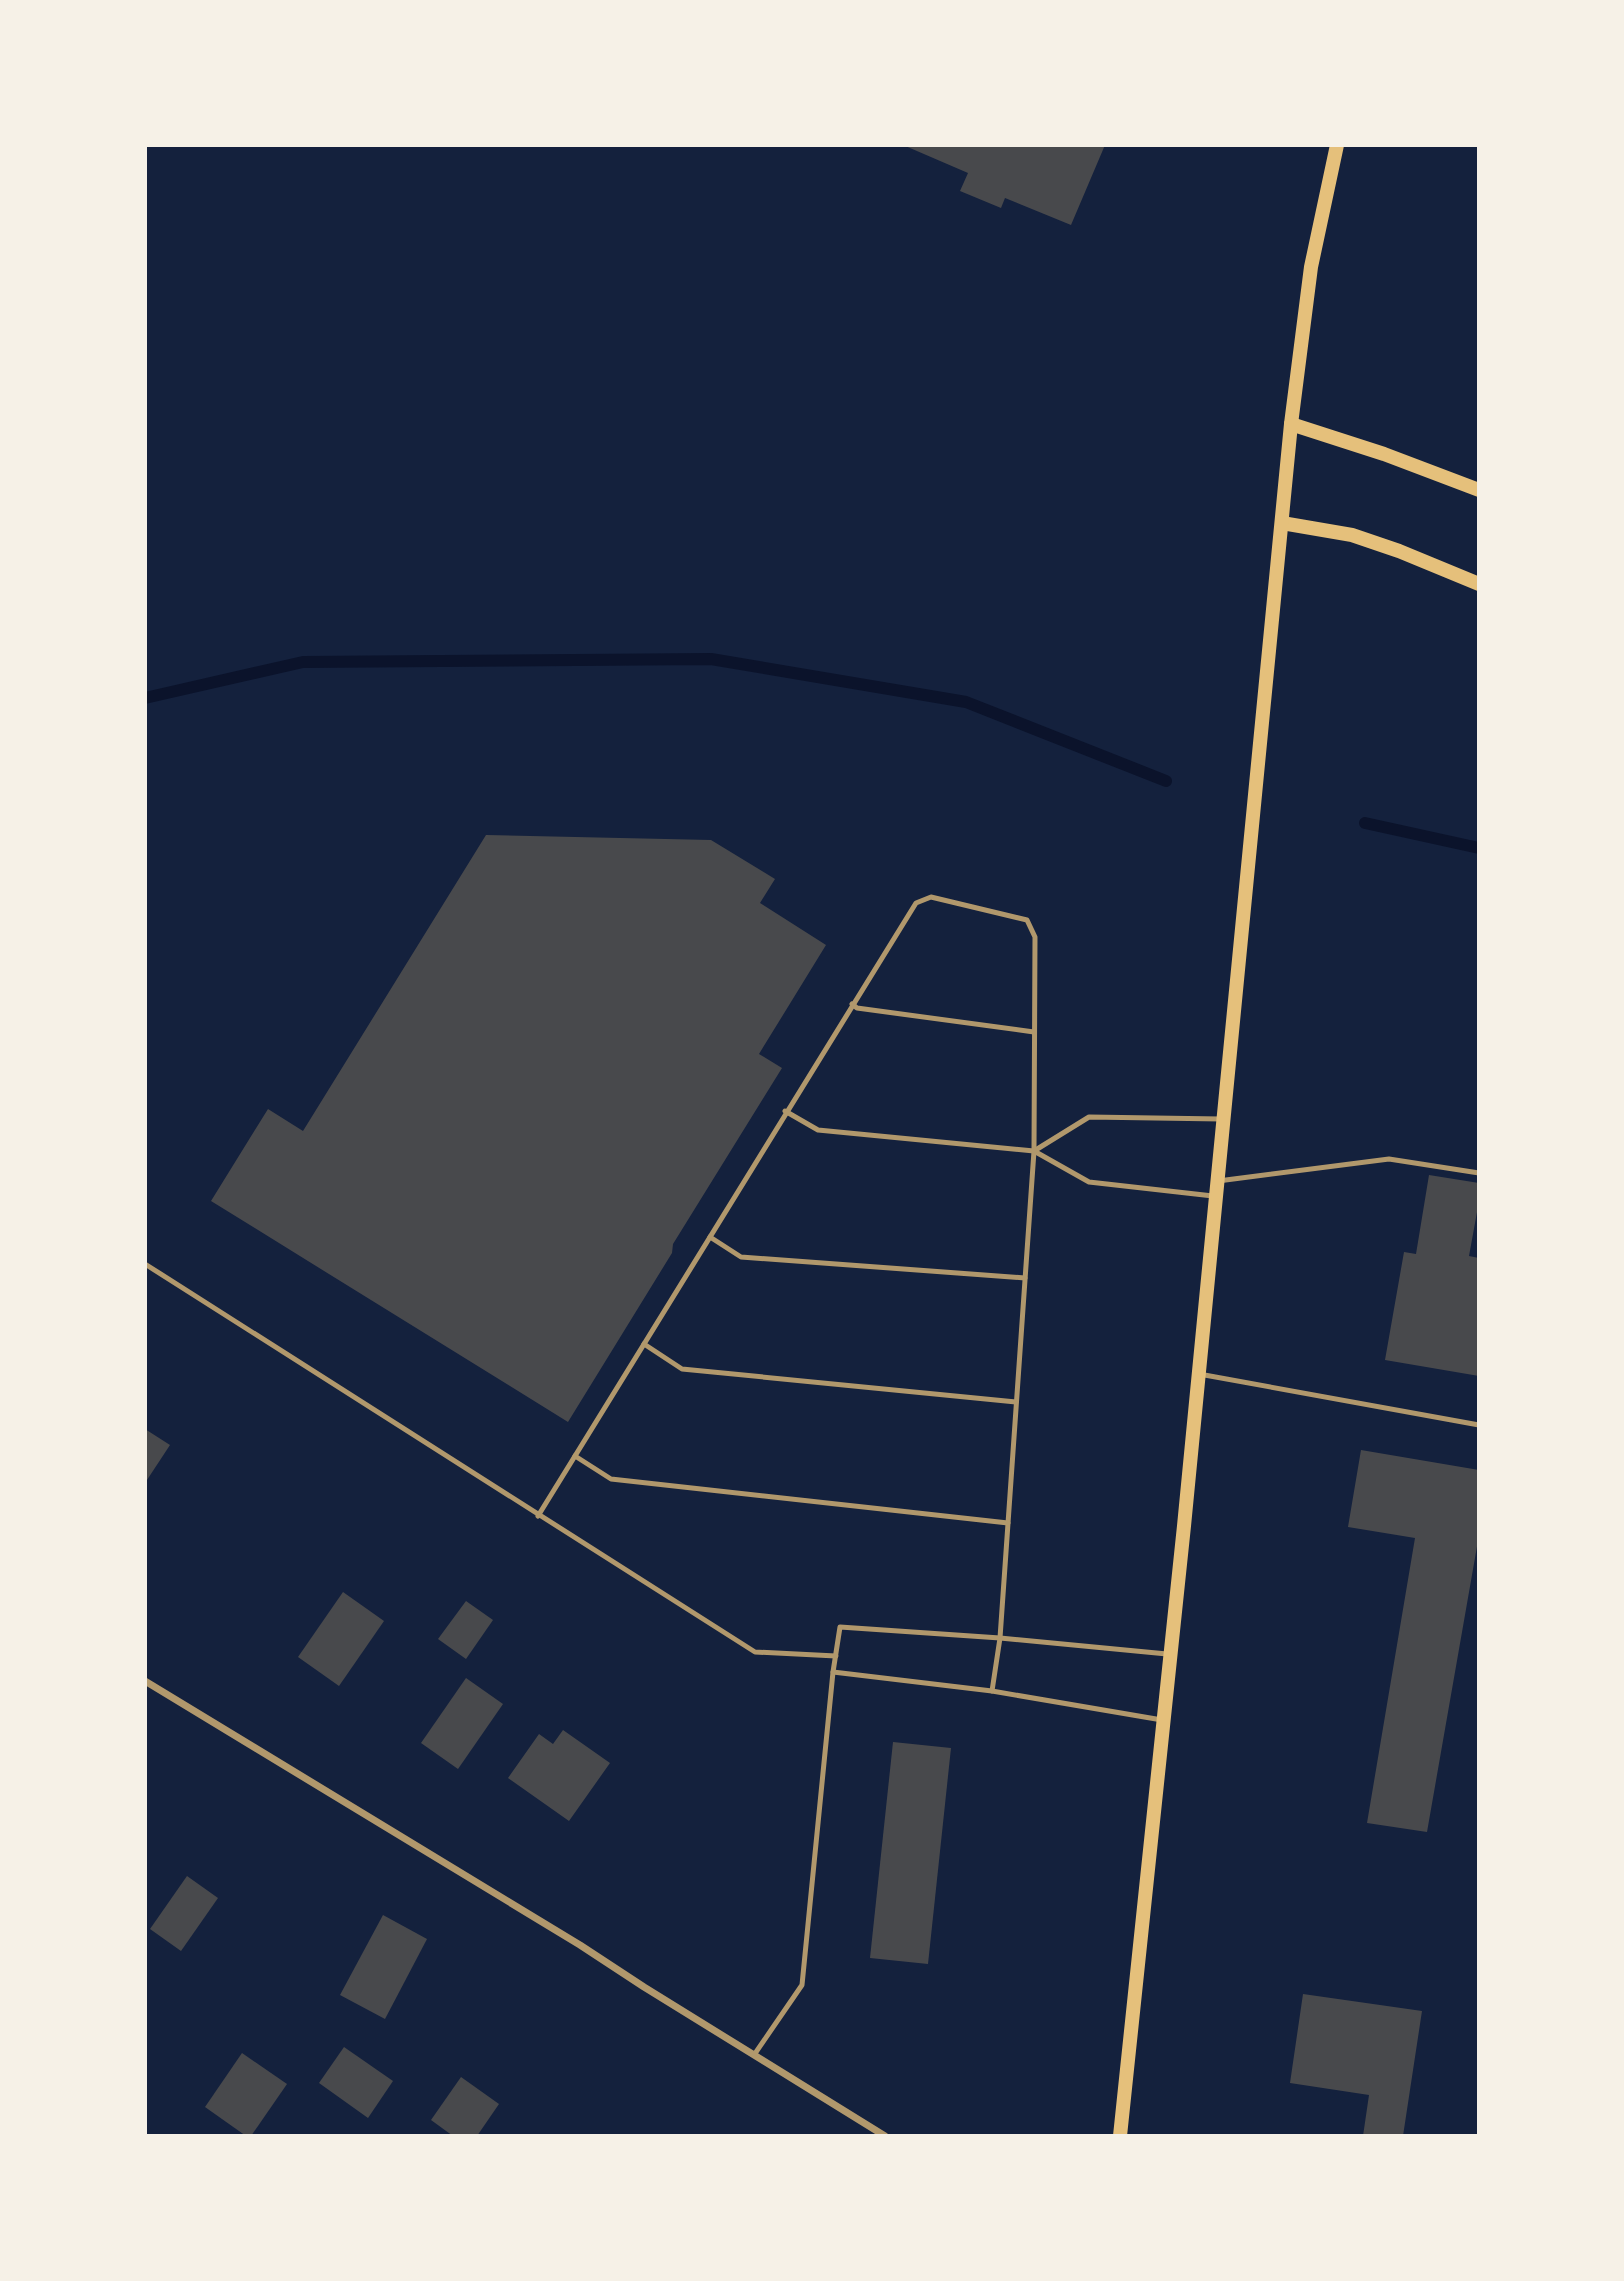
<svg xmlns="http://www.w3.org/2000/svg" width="1624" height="2281" viewBox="0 0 1624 2281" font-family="Cabin,sans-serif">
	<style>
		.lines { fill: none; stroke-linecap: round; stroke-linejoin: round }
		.stream { stroke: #0b132b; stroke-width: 12 }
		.building { fill: #48494c }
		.service { stroke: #b1986c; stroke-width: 5 }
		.minor { stroke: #b1986c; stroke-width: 7 }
		.secondary { stroke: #e5c07b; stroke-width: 14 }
	</style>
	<rect width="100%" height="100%" fill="#14213d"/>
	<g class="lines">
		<g class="stream">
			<path d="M145 698 303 662 711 659 966 702 1166 781"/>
			<path d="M1365 823 1479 848"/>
		</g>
	</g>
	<g class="building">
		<path d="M903 145H1105L1071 225 1005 198 1001 208 960 191 968 173Z"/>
		<path d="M486 835 711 840 775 879 760 903 826 945 759 1054 782 1068 673 1244 672 1253 568 1422 211 1201 268 1109 303 1131Z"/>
		<path d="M1429 1175 1479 1183V1201L1469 1256 1479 1258V1376L1385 1360 1404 1252 1416 1254Z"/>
		<path d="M145 1429 170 1445 145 1483Z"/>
		<path d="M1361 1450 1479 1470V1535L1427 1832 1367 1823 1415 1538 1348 1527Z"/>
		<path d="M343 1592 384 1621 339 1686 298 1657Z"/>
		<path d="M466 1601 493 1620 466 1659 438 1639Z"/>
		<path d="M466 1678 503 1704 458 1769 421 1743Z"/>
		<path d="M563 1730 610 1763 569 1821 508 1778 539 1734 553 1744Z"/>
		<path d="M893 1742 951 1748 928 1964 870 1958Z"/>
		<path d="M187 1876 218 1898 181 1951 150 1929Z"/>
		<path d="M383 1915 427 1939 385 2019 340 1995Z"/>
		<path d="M1303 1994 1422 2011 1403 2136H1363L1369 2095 1290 2083Z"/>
		<path d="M344 2047 393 2081 368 2118 319 2083Z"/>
		<path d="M242 2053 287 2084 251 2136H246L205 2107Z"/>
		<path d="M461 2077 499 2104 477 2136H453L431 2120Z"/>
	</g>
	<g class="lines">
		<g class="service">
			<path d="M852 1004 857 1008 1034 1032"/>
			<path d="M785 1111 818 1130 1034 1151 1089 1182 1213 1196"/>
			<path d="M1034 1151 1089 1117 1221 1119"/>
			<path d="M1218 1181 1389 1159 1479 1173"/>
			<path d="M710 1237 741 1257 1025 1278"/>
			<path d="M145 1264 755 1652 836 1656"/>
			<path d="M644 1344 682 1369 1016 1402"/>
			<path d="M1199 1374 1479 1425"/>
			<path d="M575 1456 611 1479 1008 1523"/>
			<path d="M538 1516 916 903 931 897 1027 920 1035 937 1034 1151 1000 1638 992 1691"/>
			<path d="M833 1672 992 1691 1162 1720"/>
			<path d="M754 2055 802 1985 833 1672 840 1627 1000 1638 1167 1654"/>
		</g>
		<path class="minor" d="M145 1681 580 1945 644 1987 885 2136"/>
		<g class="secondary">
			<path d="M1291 424 1384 454 1479 490"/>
			<path d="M1282 523 1352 535 1399 551 1479 584"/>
			<path d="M1120 2136 1184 1526 1291 424 1311 267 1337 145"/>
		</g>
	</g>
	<rect width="1624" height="2281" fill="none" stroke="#f6f1e7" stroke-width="294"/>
</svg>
